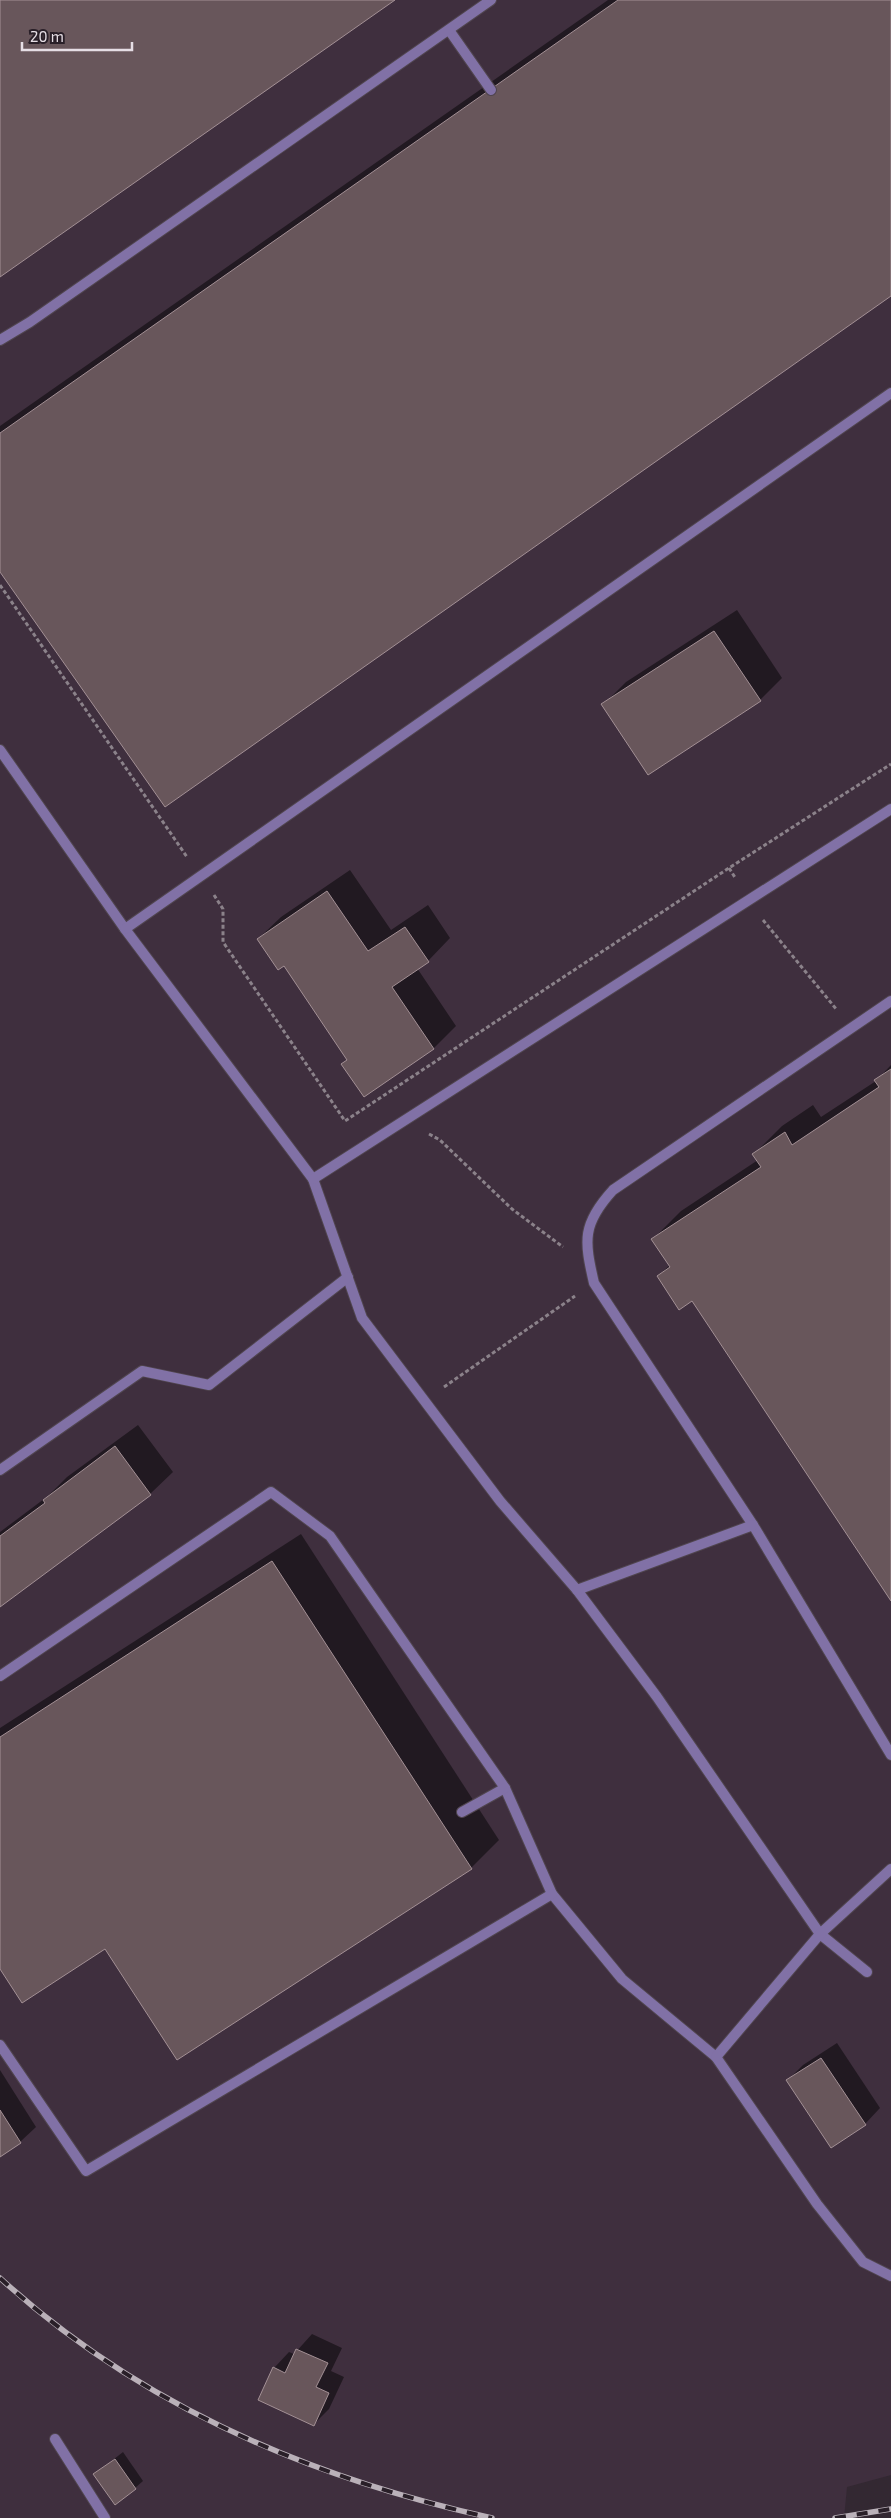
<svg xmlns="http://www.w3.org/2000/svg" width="891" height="2518" viewBox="0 0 891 2518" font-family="'Exo 2',sans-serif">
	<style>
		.built { fill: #3f2f3e }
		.shadow { fill: #0007 }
		.building { fill: #68565b; stroke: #a39095 }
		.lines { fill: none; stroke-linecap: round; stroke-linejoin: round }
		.service-casing { stroke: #50454f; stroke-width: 12 }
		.path { stroke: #8b828a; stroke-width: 3; stroke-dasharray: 4 2.5; stroke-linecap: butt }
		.service { stroke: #8171a6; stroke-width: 10 }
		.rail-casing { stroke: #bab1b9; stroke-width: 5.5 }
		.rail { stroke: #291f28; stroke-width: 4; stroke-dasharray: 11; stroke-linecap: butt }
	</style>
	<rect width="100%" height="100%" fill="#332832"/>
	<path class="built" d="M0 0H891V2475L847 2487 844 2518H0Z"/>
	<g class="shadow">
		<path d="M608 0H891V294L0 569V426Z"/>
		<path d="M737 610 782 678 760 700 603 705 626 682Z"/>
		<path d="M350 870 391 930 428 905 450 938 428 961 417 968 456 1026 434 1048 364 1095 343 1064 348 1059 284 964 258 939 281 917Z"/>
		<path d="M891 1065V1598L692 1299 658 1276 670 1265 653 1239 681 1211 758 1160 754 1154 782 1126 813 1105 821 1117 876 1081Z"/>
		<path d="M138 1425 173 1472 150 1494 0 1605V1532L48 1496 67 1477Z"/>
		<path d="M301 1534 499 1840 471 1868 105 1947 0 1967V1728Z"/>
		<path d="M837 2043 880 2108 865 2124 788 2080 803 2065Z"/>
		<path d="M0 2070 36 2127 20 2142 0 2155Z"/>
		<path d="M312 2334 342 2348 331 2371 344 2377 329 2409 313 2425 274 2368 289 2352 294 2354Z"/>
		<path d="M123 2452 143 2481 135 2488 95 2474Z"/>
	</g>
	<g class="building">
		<path d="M0 0H395L0 277Z"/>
		<path d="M618 0H891V296L165 807 0 572V433Z"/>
		<path d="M714 631 761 701 648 775 601 704Z"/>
		<path d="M327 891 368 951 405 927 429 962 392 987 434 1049 364 1097 341 1064 347 1060 284 966 278 970 257 939Z"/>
		<path d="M891 1069V1601L692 1301 679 1310 657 1276 670 1267 651 1239 761 1167 752 1154 785 1132 792 1145 879 1087 874 1080Z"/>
		<path d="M115 1446 151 1495 0 1607V1536L45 1503 43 1500Z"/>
		<path d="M272 1561 472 1869 177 2060 105 1949 22 2003 0 1969V1737Z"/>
		<path d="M821 2058 866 2125 831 2148 786 2080Z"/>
		<path d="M0 2110 21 2143 0 2157Z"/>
		<path d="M296 2349 328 2363 316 2387 329 2393 314 2426 258 2400 273 2367 285 2373Z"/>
		<path d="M115 2459 136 2489 115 2505 93 2474Z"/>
	</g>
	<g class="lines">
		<defs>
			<g id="service">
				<path d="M449 30 491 90"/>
				<path d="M0 340 30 322 491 0"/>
				<path d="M0 750 125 929 313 1179 362 1318 500 1501 577 1590 657 1697 820 1934 867 1972"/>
				<path d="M125 929 891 393"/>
				<path d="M891 1001 613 1190C582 1224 584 1240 594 1283L753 1525 891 1755"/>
				<path d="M313 1179 891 809"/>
				<path d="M0 1470 142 1371 209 1385 348 1277"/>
				<path d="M577 1590 753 1525"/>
				<path d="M0 1676 271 1492 330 1536 505 1788 552 1894 622 1979 716 2057 817 2204 863 2262 891 2276"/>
				<path d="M462 1812 505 1788"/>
				<path d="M0 2045 86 2171 552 1894"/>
				<path d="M716 2057 820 1934 891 1869"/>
				<path d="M55 2439 105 2518"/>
			</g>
		</defs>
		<use href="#service" class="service-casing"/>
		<g class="path">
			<path d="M0 585 187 857"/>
			<path d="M729 868 736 879"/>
			<path d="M214 895 223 909V942L345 1121 729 868 891 764"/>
			<path d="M763 920 837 1010"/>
			<path d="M429 1134 440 1140 512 1209 563 1247"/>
			<path d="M444 1387 575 1296"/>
		</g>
		<use href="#service" class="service"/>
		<defs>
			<g id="rail">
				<path d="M0 2278C139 2405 310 2478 492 2518"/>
				<path d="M835 2518 891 2509"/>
			</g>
		</defs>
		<use href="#rail" class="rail-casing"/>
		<use href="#rail" class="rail"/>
	</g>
	<path d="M22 42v8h110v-8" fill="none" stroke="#e6dee5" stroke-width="2.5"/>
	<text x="30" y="42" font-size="15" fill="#e6dee5" stroke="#291f28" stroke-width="4" paint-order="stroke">20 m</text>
</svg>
